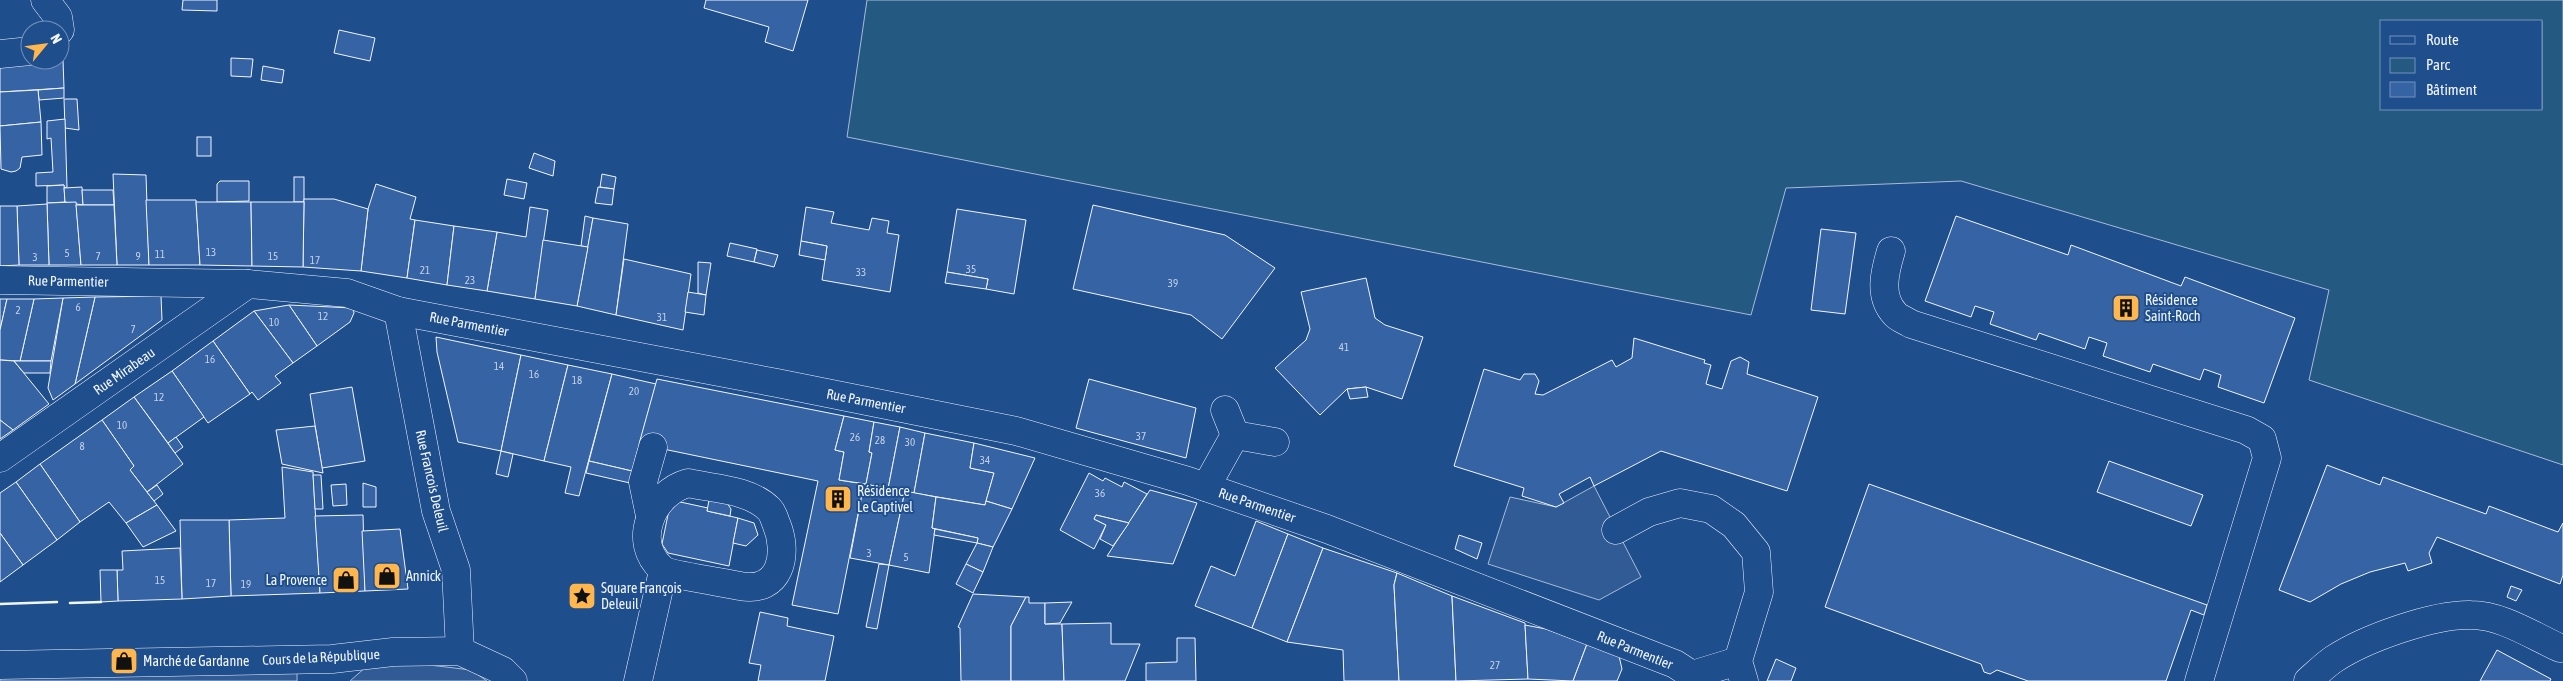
<svg xmlns="http://www.w3.org/2000/svg" width="2563" height="681" viewBox="0 0 2563 681" font-family="'Asap Condensed',sans-serif">
	<style>
		.green { fill: #245a82; stroke: #a8bbd7; fill-rule: evenodd }
		.parking { fill: #305b95; stroke: #a8bbd7 }
		.building { fill: #3563a3; stroke: #f2f6ff }
		.lines { fill: none; stroke-linecap: round; stroke-linejoin: round }
		.minor-casing { stroke: #f2f6ff; stroke-width: 29 }
		.major-casing { stroke: #f2f6ff; stroke-width: 29 }
		.minor { stroke: #1f4e8c; stroke-width: 28 }
		.major { stroke: #1f4e8c; stroke-width: 28 }
		.wall { stroke: #f2f6ff; stroke-width: 2.5 }
		.labels { text-anchor: middle; dominant-baseline: central; stroke-width: 4; stroke-linejoin: round; paint-order: stroke }
		.number-label { font-size: 11px; fill: #c3d1e8 }
		.street-label { font-size: 14px; fill: #f2f6ff; stroke: #1f4e8c }
		.poi-label { font-size: 14px; fill: #f2f6ff; stroke: #1f4e8c; text-anchor: start }
	</style>
	<rect width="100%" height="100%" fill="#1f4e8c"/>
	<path class="green" d="M867 0H2563V465L2309 380 2329 290 1961 181 1786 188 1751 315 847 137ZM2382 21H2542V109H2382Z"/>
	<g class="parking">
		<path d="M1594 486 1641 577 1599 600 1488 564 1510 497 1556 507Z"/>
		<path d="M421 664 471 670 487 681H350L367 666Z"/>
		<path d="M297 670V681H0V678Z"/>
	</g>
	<g class="building">
		<path d="M183 0H217V11L182 10Z"/>
		<path d="M706 0H808L793 51 765 42 769 27 704 8Z"/>
		<path d="M339 30 375 38 370 61 334 53Z"/>
		<path d="M231 58 253 59 251 77 231 76Z"/>
		<path d="M63 60 64 88 0 92V64Z"/>
		<path d="M263 66 284 70 282 83 261 80Z"/>
		<path d="M64 88V98L39 100 38 90Z"/>
		<path d="M38 90 41 122 0 126V92Z"/>
		<path d="M64 99H77L79 130 65 128Z"/>
		<path d="M65 119 67 187 64 188V185L36 186V173L53 172 51 138 47 139V121Z"/>
		<path d="M41 122 42 155 22 157 20 168 16 171 11 172 1 169 0 126Z"/>
		<rect x="197" y="137" width="14" height="19"/>
		<path d="M534 153 555 161 553 176 529 168Z"/>
		<path d="M113 174 146 175 149 265H117Z"/>
		<path d="M602 174 616 177 614 189 600 187Z"/>
		<rect x="294" y="177" width="10" height="25"/>
		<path d="M507 179 527 183 524 199 504 195Z"/>
		<path d="M220 181H249V201L217 202V184Z"/>
		<path d="M376 184 416 197 410 219 415 220 407 278 361 271 368 209Z"/>
		<path d="M64 185 65 202 47 203V186Z"/>
		<path d="M82 187 83 205 65 202 64 188Z"/>
		<path d="M598 187 614 189 612 205 595 203Z"/>
		<path d="M82 190H113L114 205H83Z"/>
		<path d="M304 199H334L368 209 361 271 303 267Z"/>
		<path d="M146 200H196L200 265H149Z"/>
		<path d="M76 202 81 265H49L47 203Z"/>
		<path d="M196 202H251L252 266 200 265Z"/>
		<path d="M251 202H304L303 267 252 266Z"/>
		<path d="M47 204 49 265H19L17 206Z"/>
		<path d="M76 205H114L117 265H81Z"/>
		<path d="M1093 205 1225 235 1275 268 1222 339 1191 315 1073 289Z"/>
		<path d="M0 206H17L19 265 0 266Z"/>
		<path d="M530 207 548 210 535 299 487 291 497 232 526 237Z"/>
		<path d="M806 207 834 212 831 223 869 230 872 218 889 221 887 233 899 235 890 292 822 280 827 246 801 241Z"/>
		<path d="M957 209 1026 220 1014 294 986 289 988 279 947 272Z"/>
		<path d="M585 216 593 218 588 247 581 246Z"/>
		<path d="M1956 216 2068 255 2071 245 2181 286 2185 277 2295 318 2264 403 2218 387 2221 375 2204 369 2200 380 2153 364 2150 372 2103 356 2107 343 2089 337 2085 349 2039 333 2036 340 1990 324 1994 312 1975 306 1971 317 1925 301Z"/>
		<path d="M593 218 628 224 616 315 577 306Z"/>
		<path d="M415 220 454 226 447 285 407 278Z"/>
		<path d="M454 226 497 232 487 291 447 285Z"/>
		<path d="M1821 229 1856 233 1845 314 1811 310Z"/>
		<path d="M543 240 588 247 577 306 535 299Z"/>
		<path d="M801 241 827 246 825 260 799 255Z"/>
		<path d="M730 243 757 249 754 262 727 256Z"/>
		<path d="M757 250 778 255 774 267 754 262Z"/>
		<path d="M624 259 691 274 683 330 616 315Z"/>
		<path d="M698 262 711 263 706 295 698 293Z"/>
		<path d="M947 272 988 279 986 289 945 283Z"/>
		<path d="M1366 278 1375 318 1385 325 1423 337 1402 399 1366 387 1347 389 1320 415 1275 368 1306 340 1310 329 1301 292Z"/>
		<path d="M688 292 706 295 704 315 685 312Z"/>
		<path d="M161 296 162 320 75 384 95 297Z"/>
		<path d="M95 297 75 384 53 400 48 388 63 298Z"/>
		<path d="M63 298 51 361H20L34 299Z"/>
		<path d="M0 299H7L0 330Z"/>
		<path d="M7 299H34L20 361 0 360V330Z"/>
		<path d="M289 305 353 308 354 313 350 322 317 346Z"/>
		<path d="M289 305 317 346 293 363 254 311Z"/>
		<path d="M254 311 293 363 275 376 281 383 258 400 252 392 250 394 213 341Z"/>
		<path d="M436 337 521 355 501 451 458 442 437 352Z"/>
		<path d="M1634 338 1705 360 1704 363 1711 365 1706 384 1722 389 1731 361 1740 357 1749 362 1747 374 1818 397 1787 491 1661 451 1594 486 1590 477 1559 494 1564 503 1556 507 1522 496 1524 488 1454 466 1484 369 1520 380 1524 374H1535L1539 381 1535 394 1543 395 1612 360 1616 367 1632 358Z"/>
		<path d="M213 341 250 394 208 423 172 371Z"/>
		<path d="M521 355 568 365 544 461 501 451Z"/>
		<path d="M0 360 14 361 49 404 13 430 0 420Z"/>
		<path d="M14 361H51L50 373H24Z"/>
		<path d="M568 365 612 374 579 496 565 493 571 467 544 461Z"/>
		<path d="M172 371 204 417 168 443 134 397Z"/>
		<path d="M612 374 656 384 632 471 589 461Z"/>
		<path d="M657 379 844 416 835 450 844 452 839 480 864 484 838 614 792 605 818 481 639 444Z"/>
		<path d="M1089 379 1196 408 1186 458 1076 428Z"/>
		<path d="M352 387 365 461 322 468 310 394Z"/>
		<path d="M1366 387 1368 397 1350 399 1347 389Z"/>
		<path d="M134 397 183 464 147 492 130 470 134 466 102 420Z"/>
		<path d="M844 416 874 422 869 452 872 453 866 484 839 480 844 452 835 450Z"/>
		<path d="M0 420 13 430 0 439Z"/>
		<path d="M102 420 134 466 130 470 157 505 126 523 109 502 80 522 40 464Z"/>
		<path d="M874 422 900 427 888 489 866 484 872 453 869 452Z"/>
		<path d="M315 426 323 473 282 464 276 430Z"/>
		<path d="M900 427 925 433 914 493 888 489Z"/>
		<path d="M925 433 974 443 970 468 994 473 985 505 914 493Z"/>
		<path d="M176 437 183 447 175 453 168 443Z"/>
		<path d="M974 443 1035 458 1012 509 986 501 994 473 970 468Z"/>
		<path d="M501 451 513 454 508 477 496 474Z"/>
		<path d="M589 461 632 471 630 483 586 473Z"/>
		<path d="M2109 461 2203 495 2191 526 2097 492Z"/>
		<path d="M40 464 80 522 57 540 16 482Z"/>
		<path d="M2327 465 2380 485 2383 477 2486 514 2489 506 2558 532 2563 523V575L2560 584 2437 537 2429 553 2432 563 2408 571 2405 563 2370 572 2341 584 2310 602 2279 590Z"/>
		<path d="M282 467 313 472 320 593 231 596 229 520 285 518Z"/>
		<path d="M1089 473 1103 481 1105 478 1122 487 1124 482 1147 494 1129 523 1096 515 1094 519 1106 525 1094 549 1060 530Z"/>
		<path d="M313 475H321L323 509H315Z"/>
		<path d="M16 482 57 540 23 565 0 533V493Z"/>
		<path d="M363 483 376 487V507H363Z"/>
		<path d="M346 484 347 505 333 506 331 485Z"/>
		<path d="M864 484 905 491 889 565 850 558Z"/>
		<path d="M1869 484 2207 605 2204 615 2191 610 2166 681H2028L1997 670 1990 674 1984 672 1981 664 1825 607Z"/>
		<path d="M157 485 163 494 154 501 147 492Z"/>
		<path d="M1150 490 1197 503 1173 564 1107 556Z"/>
		<path d="M905 491 936 497 932 528 935 529 929 573 889 565Z"/>
		<path d="M936 497 985 505 986 501 1012 509 993 547 977 543 978 538 932 528Z"/>
		<path d="M671 500 708 508 707 511 738 518 729 566 668 553 662 544Z"/>
		<path d="M709 500 727 503 731 509 730 516 707 511Z"/>
		<path d="M157 505 176 531 143 547 126 523Z"/>
		<path d="M363 515 365 591 320 593 315 516Z"/>
		<path d="M1096 515 1129 523 1113 546 1100 539 1106 525 1094 519Z"/>
		<path d="M738 518 754 523 758 535 746 546 733 543Z"/>
		<path d="M180 520H229L231 596 182 599Z"/>
		<path d="M1256 521 1288 534 1252 628 1195 606 1211 566 1235 576Z"/>
		<path d="M400 529 408 589 365 591 362 531Z"/>
		<path d="M935 529 978 538 977 543 934 535Z"/>
		<path d="M0 533 23 565 0 582Z"/>
		<path d="M1288 534 1323 548 1287 642 1252 628Z"/>
		<path d="M1459 535 1482 543 1477 559 1455 549Z"/>
		<path d="M977 543 993 547 983 572 966 564Z"/>
		<path d="M180 548 182 599 118 601 117 570H123L122 551Z"/>
		<path d="M1323 548 1397 573 1394 585 1399 681H1344L1343 650 1287 642Z"/>
		<path d="M879 564 889 565 877 629 866 627Z"/>
		<path d="M966 564 983 572 973 593 956 584Z"/>
		<path d="M100 570H117L118 601 101 602Z"/>
		<path d="M1397 573 1452 596 1456 681H1399L1394 585Z"/>
		<path d="M2511 586 2522 590 2516 601 2507 597Z"/>
		<path d="M973 594 1026 597 1011 626V681H961L960 628 958 627Z"/>
		<path d="M1452 596 1525 623 1528 679 1456 681Z"/>
		<path d="M1026 597H1029V603H1045V624H1062L1064 681H1011V626Z"/>
		<path d="M1072 602 1060 623 1045 624V603Z"/>
		<path d="M760 612 788 618 787 626 834 636 825 681H758L761 665 749 663Z"/>
		<path d="M1111 623V644H1140L1125 681H1064L1062 624Z"/>
		<path d="M1525 625 1546 629 1587 644 1573 681 1528 679Z"/>
		<path d="M1177 638H1195L1196 681H1146V663L1177 662Z"/>
		<path d="M1587 644 1619 656 1622 669 1617 681H1573Z"/>
		<path d="M2497 650 2551 679 2550 681H2480Z"/>
		<path d="M1776 659 1796 668 1791 681H1767Z"/>
	</g>
	<g class="lines">
		<defs>
			<g id="minor">
				<path d="M45 0 58 17 60 30"/>
				<path d="M0 54 30 51"/>
				<path d="M1891 251C1885 271 1878 296 1895 314 1898 318 1907 321 1911 324L2246 430 2262 439 2267 458 2199 681"/>
				<path d="M0 280 248 284 347 293 398 311 777 383 1016 431 1188 481 1327 529 1675 664 1692 675"/>
				<path d="M398 311 436 511 456 570 460 651"/>
				<path d="M1225 410 1235 435"/>
				<path d="M0 458 248 284"/>
				<path d="M688 483C714 489 749 489 769 509 773 513 774 518 776 523 789 553 781 594 740 586 727 583 669 575 662 569 631 542 652 493 688 483Z"/>
				<path d="M1206 487 1235 435 1275 442"/>
				<path d="M650 516 643 482 653 447"/>
				<path d="M1616 530 1649 512 1680 503 1711 509 1734 525 1756 552 1759 592 1738 661 1744 681"/>
				<path d="M1692 675 1738 661"/>
				<path d="M638 681 663 571"/>
				<path d="M2308 681C2316 674 2325 665 2334 659 2366 638 2434 614 2471 615 2502 615 2533 636 2560 648"/>
			</g>
			<path id="major" d="M0 665 332 659 393 652 460 651 503 671 513 681"/>
		</defs>
		<use href="#minor" class="minor-casing"/>
		<use href="#major" class="major-casing"/>
		<use href="#minor" class="minor"/>
		<use href="#major" class="major"/>
		<g class="wall">
			<path d="M70 603 101 602"/>
			<path d="M0 604 57 602"/>
		</g>
	</g>
	<defs>
		<symbol id="building-square" viewBox="-11 -11 22 22"><rect x="-9" y="-9" width="18" height="18" rx="4" fill="#ffb74d" stroke="#1f4e8c"/><path d="M-4-6H4V6H1V3H-1V6H-4ZM-2.5-4.3h1.7v1.8h-1.7ZM.8-4.3h1.7v1.8H.8ZM-2.5-1h1.7V.8h-1.7ZM.8-1h1.7V.8H.8Z" fill="#111"/></symbol>
		<symbol id="shop-square" viewBox="-11 -11 22 22"><rect x="-9" y="-9" width="18" height="18" rx="4" fill="#ffb74d" stroke="#1f4e8c"/><path d="M-5-2.5h2.3a2.7 3.5 0 0 1 5.4 0H5L5.5 6h-11ZM-1.5-2.5h3a1.5 2.3 0 0 0-3 0Z" fill="#111"/></symbol>
		<symbol id="sight-square" viewBox="-11 -11 22 22"><rect x="-9" y="-9" width="18" height="18" rx="4" fill="#ffb74d" stroke="#1f4e8c"/><path d="M0-6L1.8-2.2L6-1.7L2.9 1.2L3.7 5.4L0 3.3L-3.7 5.4L-2.9 1.2L-6-1.7L-1.8-2.2Z" fill="#111"/></symbol>
	</defs>
	<g fill-rule="evenodd">
		<use href="#building-square" x="2110" y="292" width="32" height="32"/>
		<use href="#building-square" x="822" y="483" width="32" height="32"/>
		<use href="#shop-square" x="371" y="560" width="32" height="32"/>
		<use href="#shop-square" x="330" y="564" width="32" height="32"/>
		<use href="#sight-square" x="566" y="580" width="32" height="32"/>
		<use href="#shop-square" x="108" y="645" width="32" height="32"/>
	</g>
	<g class="labels">
		<g class="number-label">
			<text x="211" y="252">13</text>
			<text x="67" y="253">5</text>
			<text x="160" y="254">11</text>
			<text x="98" y="256">7</text>
			<text x="138" y="256">9</text>
			<text x="273" y="256">15</text>
			<text x="35" y="257">3</text>
			<text x="315" y="260">17</text>
			<text x="971" y="269">35</text>
			<text x="425" y="270">21</text>
			<text x="861" y="272">33</text>
			<text x="470" y="280">23</text>
			<text x="1173" y="283">39</text>
			<text x="78" y="307">6</text>
			<text x="18" y="310">2</text>
			<text x="323" y="316">12</text>
			<text x="662" y="317">31</text>
			<text x="274" y="322">10</text>
			<text x="133" y="329">7</text>
			<text x="1344" y="347">41</text>
			<text x="210" y="359">16</text>
			<text x="499" y="366">14</text>
			<text x="534" y="374">16</text>
			<text x="577" y="380">18</text>
			<text x="634" y="391">20</text>
			<text x="159" y="397">12</text>
			<text x="122" y="425">10</text>
			<text x="1141" y="436">37</text>
			<text x="855" y="437">26</text>
			<text x="880" y="440">28</text>
			<text x="910" y="442">30</text>
			<text x="82" y="446">8</text>
			<text x="985" y="460">34</text>
			<text x="1100" y="493">36</text>
			<text x="869" y="553">3</text>
			<text x="906" y="557">5</text>
			<text x="160" y="580">15</text>
			<text x="211" y="583">17</text>
			<text x="246" y="584">19</text>
			<text x="1495" y="665">27</text>
		</g>
		<g class="street-label">
			<text transform="translate(68 281) rotate(1)">Rue Parmentier</text>
			<text transform="translate(469 324) rotate(11)">Rue Parmentier</text>
			<text transform="translate(124 371) rotate(-35)">Rue Mirabeau</text>
			<text transform="translate(866 401) rotate(11)">Rue Parmentier</text>
			<text transform="translate(432 481) rotate(77)">Rue Francois Deleuil</text>
			<text transform="translate(1257 505) rotate(19)">Rue Parmentier</text>
			<text transform="translate(1635 650) rotate(22)">Rue Parmentier</text>
			<text transform="translate(321 657) rotate(-3)">Cours de la République</text>
		</g>
		<g class="poi-label">
			<text x="2145" y="300">Résidence<tspan x="2145" dy="16">Saint-Roch</tspan></text>
			<text x="857" y="491">Résidence<tspan x="857" dy="16">Le Captivel</tspan></text>
			<text x="406" y="576">Annick</text>
			<text x="327" y="580" text-anchor="end">La Provence</text>
			<text x="601" y="588">Square François<tspan x="601" dy="16">Deleuil</tspan></text>
			<text x="143" y="661">Marché de Gardanne</text>
		</g>
	</g>
	<rect x="2380" y="20" width="162" height="90" fill="#1f4e8c" stroke="#7391ba"/>
	<rect x="2390" y="36" width="25" height="8" fill="#1f4e8c" stroke="#7391ba"/>
	<text x="2426" y="45" font-size="15" fill="#f2f6ff">Route</text>
	<rect x="2390" y="58" width="25" height="15" fill="#245a82" stroke="#7391ba"/>
	<text x="2426" y="70" font-size="15" fill="#f2f6ff">Parc</text>
	<rect x="2390" y="82" width="25" height="15" fill="#3563a3" stroke="#7391ba"/>
	<text x="2426" y="95" font-size="15" fill="#f2f6ff">Bâtiment</text>
	<g transform="translate(45 45) rotate(61)"><circle r="24" fill="#1f4e8c" stroke="#7391ba"/>
	<path d="M0-4L9 19L0 12L-9 19Z" fill="#ffb74d"/>
	<text y="-8" font-size="14" font-weight="bold" text-anchor="middle" fill="#f2f6ff">N</text>
	</g>
</svg>
